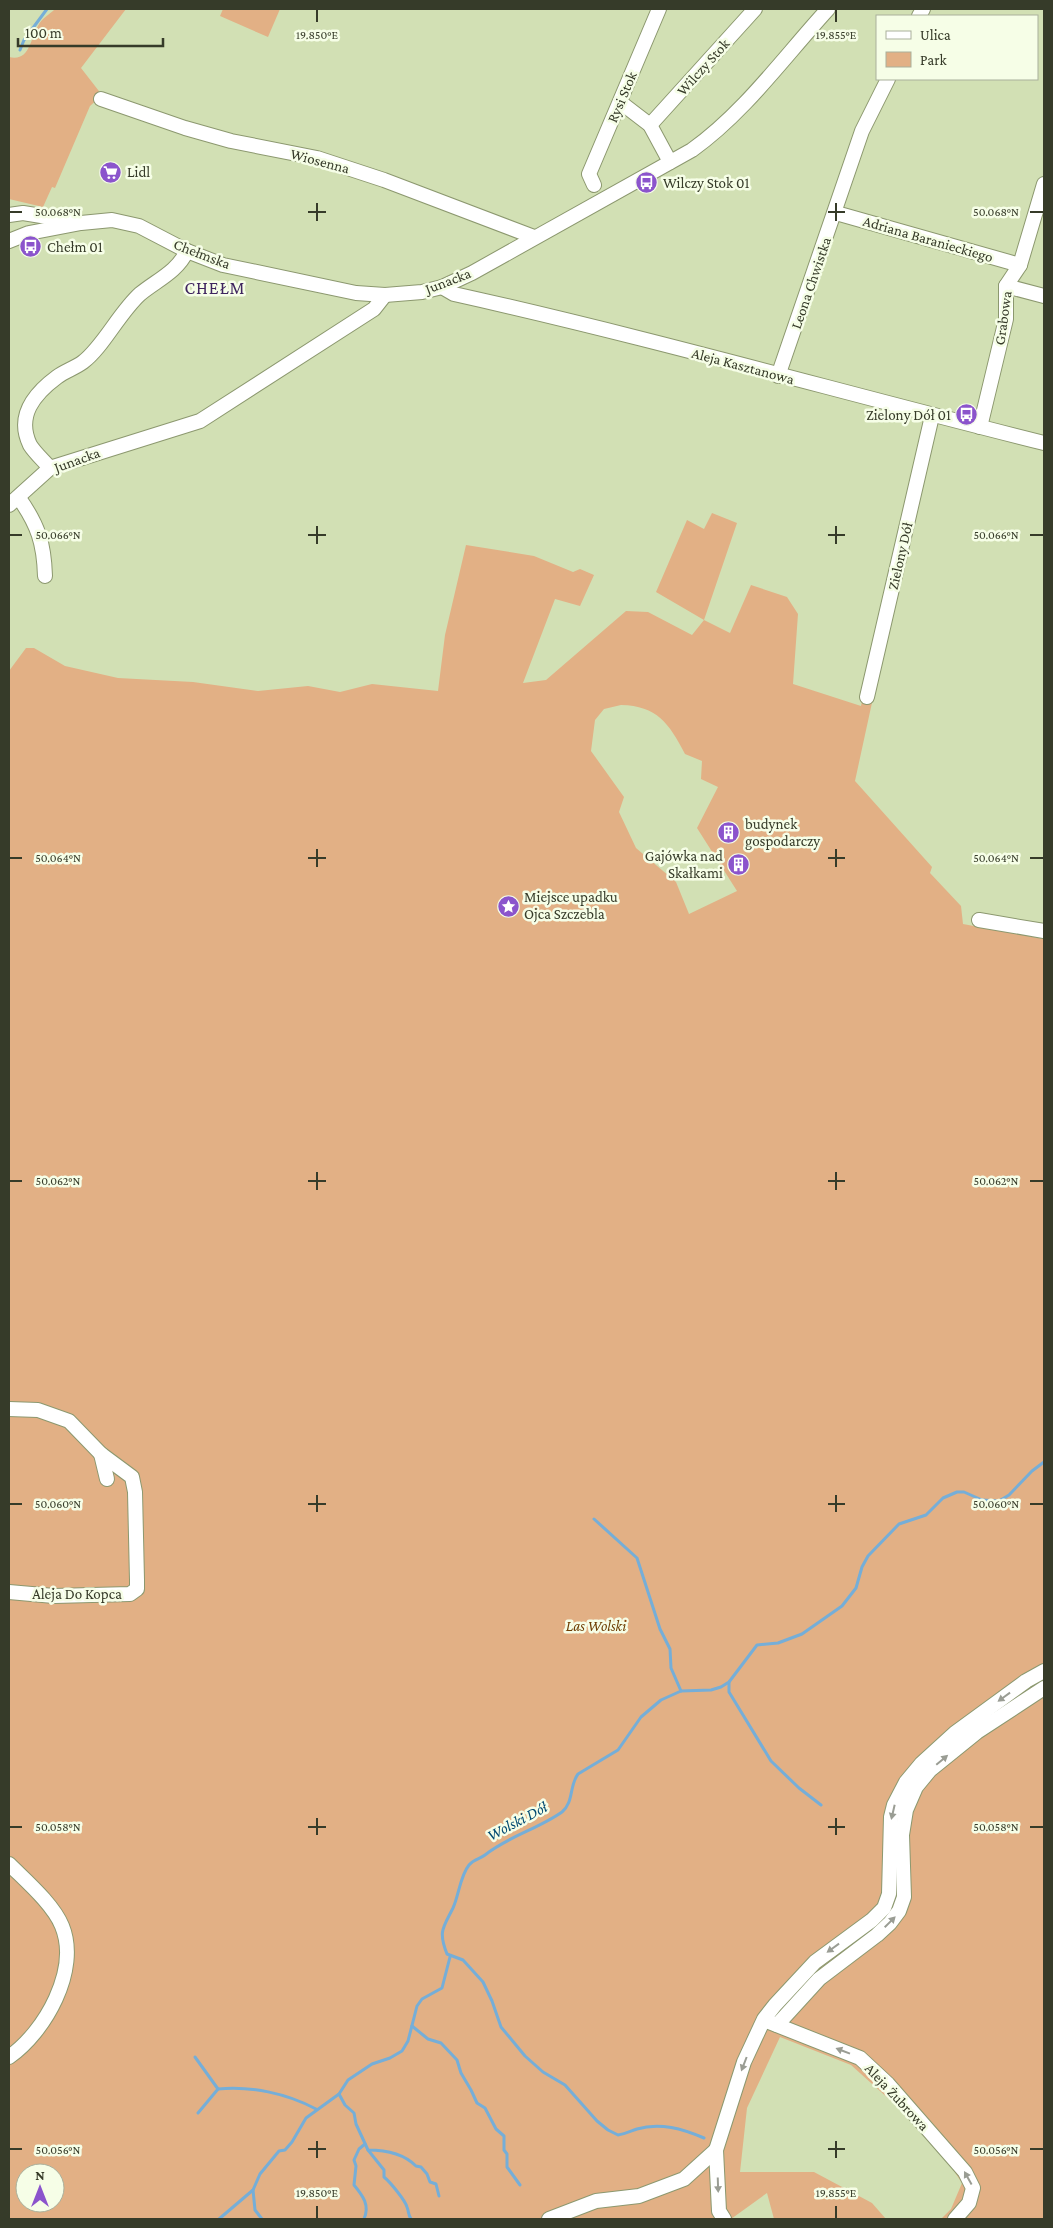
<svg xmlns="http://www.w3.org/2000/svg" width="1053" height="2228" viewBox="0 0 1053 2228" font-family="'Crimson Pro',serif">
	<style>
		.green { fill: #e2b085; fill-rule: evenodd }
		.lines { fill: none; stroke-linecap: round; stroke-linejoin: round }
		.stream { stroke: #75aed8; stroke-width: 3 }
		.minor-casing { stroke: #8c986f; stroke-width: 16 }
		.minor { stroke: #fff; stroke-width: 14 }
		.oneway { fill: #9a9d94 }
		.ticks { fill: none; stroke: #363b29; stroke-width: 2 }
		.labels { text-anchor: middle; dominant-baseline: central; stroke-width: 5; stroke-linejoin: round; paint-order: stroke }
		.street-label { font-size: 15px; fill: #363b29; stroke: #f6fee7 }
		.poi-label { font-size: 15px; fill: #363b29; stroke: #f6fee7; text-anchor: start }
		.park-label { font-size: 15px; font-style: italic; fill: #6d3c02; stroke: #f6fee7 }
		.water-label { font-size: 16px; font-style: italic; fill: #004971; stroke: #f6fee7 }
		.quarter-label { font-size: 18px; letter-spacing: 1px; fill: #3f255f; stroke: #f6fee7 }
		.ticks-label { font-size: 12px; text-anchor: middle; fill: #363b29; stroke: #f6fee7; stroke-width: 5; stroke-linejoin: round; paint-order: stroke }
	</style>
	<rect width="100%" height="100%" fill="#d2e0b4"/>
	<g class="green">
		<path d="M55 9H126L81 68 102 95 90 106 55 188 52 187 43 207 9 199V57C30 62 30 39 38 26 41 19 50 14 55 9Z"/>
		<path d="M223 9H280L268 37 220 16Z"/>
		<path d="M712 513 737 523 704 620 730 633 751 585 787 597 798 614 793 684 861 706 864 692 873 698 855 781 932 867 930 873 961 906 963 924 1044 939V2219H941L951 2209 962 2183 950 2165 910 2118 851 2065 780 2037 747 2108 740 2172H814L872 2203 886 2219H774L767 2193 731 2219H9V671L26 648H34L65 666 118 678 193 682 258 691 308 686 340 692 372 684 438 691 445 635 466 545 534 556 573 572 580 569 594 575 580 606 555 599 523 683 546 680 626 611 648 612 692 635 704 620 656 592 687 520 704 529ZM621 705C657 706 669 723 685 754L702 761 701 779 718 787 697 828 737 891 689 914 676 882 636 848 619 812 624 797 591 751 595 720 604 709ZM25 2173H55V2203H25Z"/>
	</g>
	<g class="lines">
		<g class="stream">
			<path d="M20 50 24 40 47 9"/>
			<path d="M594 1519 637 1558 660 1629 670 1649 671 1668 681 1691"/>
			<path d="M729 1682V1692L771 1761 799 1788 821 1805"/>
			<path d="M412 2026 428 2039 441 2043 457 2060 461 2073 471 2090 477 2103 485 2108 496 2129 504 2136V2150L507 2154V2167L520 2185"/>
			<path d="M195 2057 218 2089"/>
			<path d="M339 2094 345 2105 354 2113 356 2124 368 2150C386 2150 403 2153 416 2166L421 2167 427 2174 430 2182 436 2184 439 2196"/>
			<path d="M198 2113 218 2089C251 2086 286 2093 316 2109"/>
			<path d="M704 2138C683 2129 660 2122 637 2129 631 2131 625 2134 618 2135L608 2130 597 2121 565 2085 543 2072 525 2056 501 2027 492 2001 483 1982 463 1960 447 1954C438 1931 443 1928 453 1908 459 1895 460 1876 469 1865 474 1859 480 1859 485 1855 507 1837 538 1829 562 1812 574 1802 569 1786 578 1774L618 1750 641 1717 661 1700 681 1691 711 1690 721 1687 729 1682 757 1645 778 1643 802 1634 842 1606 856 1588 862 1567 868 1556 899 1524 926 1515 943 1498 957 1492H964L982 1500 999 1501 1009 1495 1032 1471 1044 1462"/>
			<path d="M368 2150 384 2170V2177C390 2182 405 2200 407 2207 409 2212 408 2215 411 2219"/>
			<path d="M253 2190 255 2210 262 2219"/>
			<path d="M219 2219 253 2190 260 2174 279 2151 285 2150 292 2142 306 2118 339 2094 348 2080 372 2064 390 2058 402 2051 408 2041 417 2006 422 1999 442 1988 450 1957"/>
			<path d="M364 2219C370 2205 363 2196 354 2185L356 2166 354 2160 359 2149 365 2144"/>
		</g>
		<defs>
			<g id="minor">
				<path d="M919 16 923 9"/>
				<path d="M101 99 185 128 231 141 317 158 384 180 534 237"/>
				<path d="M620 102 650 125 670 162"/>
				<path d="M650 125 755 9"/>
				<path d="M594 185 589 174 659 9"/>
				<path d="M836 213 1020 265"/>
				<path d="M9 215 23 213 72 221"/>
				<path d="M9 241 29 233 81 223 112 220 139 226 187 251 223 265 356 293 385 295 422 292 442 287 472 273 692 150C745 112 784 57 828 9"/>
				<path d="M1006 286 1044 296"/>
				<path d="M442 287 454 294C652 338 847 394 1044 443"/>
				<path d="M778 376 862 131 888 79"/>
				<path d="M980 427 1006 319V286L1020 265 1044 184"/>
				<path d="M50 468C44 461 35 453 30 445 16 416 34 394 57 377 65 371 75 368 83 362 103 347 119 313 140 294 157 280 177 272 187 251"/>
				<path d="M19 498C38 525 44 543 45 576"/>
				<path d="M9 505 50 468 200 421 374 309 385 295"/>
				<path d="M867 697 932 416"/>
				<path d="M979 920 1044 931"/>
				<path d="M9 1409 38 1410 69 1421 101 1454 132 1477 135 1492 137 1580V1589L130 1594 54 1596 9 1592"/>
				<path d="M101 1454 107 1479"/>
				<path d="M9 1864C26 1881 53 1904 62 1926 80 1970 45 2032 9 2057"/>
				<path d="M769 2022 860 2058 888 2084 965 2172 973 2188 969 2203 955 2219"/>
				<path d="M777 2025 819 1979 877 1935 890 1923 899 1911 904 1897 902 1835 906 1810 916 1787 930 1770 977 1732 1044 1688"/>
				<path d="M549 2219 596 2201 639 2196 684 2179 716 2150"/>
				<path d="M724 2219 719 2211 716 2150 744 2062 764 2019 775 2005 815 1962 872 1920 884 1908 889 1894 891 1817 894 1805 906 1782 921 1764 955 1733 1026 1681 1044 1671"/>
			</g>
		</defs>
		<use href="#minor" class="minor-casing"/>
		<use href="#minor" class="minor"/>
	</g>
	<defs><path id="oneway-solid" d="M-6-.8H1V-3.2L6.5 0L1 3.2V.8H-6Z" transform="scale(1.25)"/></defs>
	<g class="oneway">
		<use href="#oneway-solid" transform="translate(1004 1697) rotate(144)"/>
		<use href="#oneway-solid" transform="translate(942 1760) rotate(-40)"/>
		<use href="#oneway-solid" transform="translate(893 1812) rotate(103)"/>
		<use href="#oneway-solid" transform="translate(890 1922) rotate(-45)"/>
		<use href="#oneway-solid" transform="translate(833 1948) rotate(144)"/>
		<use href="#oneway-solid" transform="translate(843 2051) rotate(-159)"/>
		<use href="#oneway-solid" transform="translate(744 2064) rotate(111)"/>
		<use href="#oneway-solid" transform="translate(968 2178) rotate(-119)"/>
		<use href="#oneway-solid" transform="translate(718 2185) rotate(88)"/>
	</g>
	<path class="ticks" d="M317 10V22M836 10V22M317 203V221M836 203V221M10 212H22M308 212H326M828 212H845M1030 212H1043M317 526V544M836 526V544M10 535H22M308 535H326M828 535H845M1030 535H1043M317 849V867M836 849V867M10 858H22M308 858H326M828 858H845M1030 858H1043M317 1172V1190M836 1172V1190M10 1181H22M308 1181H326M828 1181H845M1030 1181H1043M317 1495V1512M836 1495V1512M10 1504H22M308 1504H326M828 1504H845M1030 1504H1043M317 1818V1835M836 1818V1835M10 1827H22M308 1827H326M828 1827H845M1030 1827H1043M317 2141V2158M836 2141V2158M10 2149H22M308 2149H326M828 2149H845M1030 2149H1043M317 2206V2218M836 2206V2218"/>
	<defs>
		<symbol id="supermarket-disc" viewBox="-11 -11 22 22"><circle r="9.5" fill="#8b54cc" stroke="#f6fee7"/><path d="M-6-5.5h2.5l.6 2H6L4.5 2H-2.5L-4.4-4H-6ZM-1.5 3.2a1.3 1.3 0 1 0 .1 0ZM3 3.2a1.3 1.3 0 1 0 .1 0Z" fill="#fff"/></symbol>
		<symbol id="bus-disc" viewBox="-11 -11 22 22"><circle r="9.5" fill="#8b54cc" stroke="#f6fee7"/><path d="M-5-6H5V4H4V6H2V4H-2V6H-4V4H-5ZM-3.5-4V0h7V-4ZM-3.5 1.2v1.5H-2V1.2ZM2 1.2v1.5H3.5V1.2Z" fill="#fff"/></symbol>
		<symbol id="building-disc" viewBox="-11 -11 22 22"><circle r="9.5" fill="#8b54cc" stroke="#f6fee7"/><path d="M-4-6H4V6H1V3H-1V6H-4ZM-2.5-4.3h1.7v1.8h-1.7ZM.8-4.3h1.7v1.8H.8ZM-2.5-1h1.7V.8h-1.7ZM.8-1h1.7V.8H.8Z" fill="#fff"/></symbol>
		<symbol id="sight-disc" viewBox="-11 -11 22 22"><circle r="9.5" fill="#8b54cc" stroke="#f6fee7"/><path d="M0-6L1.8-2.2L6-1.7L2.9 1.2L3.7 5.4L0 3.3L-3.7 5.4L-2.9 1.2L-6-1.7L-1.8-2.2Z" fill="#fff"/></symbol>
	</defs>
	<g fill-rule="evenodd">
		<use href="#supermarket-disc" x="98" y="160" width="25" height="25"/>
		<use href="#bus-disc" x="634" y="170" width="25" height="25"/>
		<use href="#bus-disc" x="18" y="234" width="25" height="25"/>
		<use href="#bus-disc" x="954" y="402" width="25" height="25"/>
		<use href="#building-disc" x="716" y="820" width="25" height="25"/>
		<use href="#building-disc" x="726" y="852" width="25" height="25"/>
		<use href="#sight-disc" x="496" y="894" width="25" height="25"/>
	</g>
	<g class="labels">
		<g class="street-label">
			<text transform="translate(703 67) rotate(-48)">Wilczy Stok</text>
			<text transform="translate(622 97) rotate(-67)">Rysi Stok</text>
			<text transform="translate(320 161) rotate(15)">Wiosenna</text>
			<text transform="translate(928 239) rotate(16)">Adriana Baranieckiego</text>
			<text transform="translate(202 254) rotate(21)">Chełmska</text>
			<text transform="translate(448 281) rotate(-21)">Junacka</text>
			<text transform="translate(811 283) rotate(-71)">Leona Chwistka</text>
			<text transform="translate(1003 318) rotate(-82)">Grabowa</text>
			<text transform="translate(743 366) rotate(15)">Aleja Kasztanowa</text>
			<text transform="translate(77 460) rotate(-20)">Junacka</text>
			<text transform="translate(900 556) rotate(-77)">Zielony Dół</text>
			<text x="77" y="1594">Aleja Do Kopca</text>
			<text transform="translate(897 2097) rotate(47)">Aleja Żubrowa</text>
		</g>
		<g class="poi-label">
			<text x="127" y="172">Lidl</text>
			<text x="663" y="183">Wilczy Stok 01</text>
			<text x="47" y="247">Chełm 01</text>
			<text x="951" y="415" text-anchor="end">Zielony Dół 01</text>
			<text x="745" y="824">budynek<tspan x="745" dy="17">gospodarczy</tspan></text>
			<text x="723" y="856" text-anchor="end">Gajówka nad<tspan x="723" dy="17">Skałkami</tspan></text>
			<text x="524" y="897">Miejsce upadku<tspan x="524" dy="17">Ojca Szczebla</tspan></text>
		</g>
		<g class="park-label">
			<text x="596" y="1626">Las Wolski</text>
		</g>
		<g class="water-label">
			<text transform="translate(517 1821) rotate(-28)">Wolski Dół</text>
		</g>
		<g class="quarter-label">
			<text x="215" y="288">CHEŁM</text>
		</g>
	</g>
	<g class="ticks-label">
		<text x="317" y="39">19.850°E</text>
		<text x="836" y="39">19.855°E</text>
		<text x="58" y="216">50.068°N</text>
		<text x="996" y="216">50.068°N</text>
		<text x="58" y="539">50.066°N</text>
		<text x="996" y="539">50.066°N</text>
		<text x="58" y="862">50.064°N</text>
		<text x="996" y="862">50.064°N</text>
		<text x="58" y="1185">50.062°N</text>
		<text x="996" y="1185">50.062°N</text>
		<text x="58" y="1508">50.060°N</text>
		<text x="996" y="1508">50.060°N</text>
		<text x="58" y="1831">50.058°N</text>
		<text x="996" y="1831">50.058°N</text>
		<text x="58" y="2154">50.056°N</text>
		<text x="996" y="2154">50.056°N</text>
		<text x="317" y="2197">19.850°E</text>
		<text x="836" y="2197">19.855°E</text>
	</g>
	<rect width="1053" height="2228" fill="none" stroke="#363b29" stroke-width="20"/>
	<rect x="876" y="15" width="162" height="65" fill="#f6fee7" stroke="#a9b09b"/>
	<rect x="886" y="31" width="25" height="8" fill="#ffffff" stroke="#a9b09b"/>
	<text x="920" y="40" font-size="15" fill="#363b29">Ulica</text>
	<rect x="886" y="52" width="25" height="15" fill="#e2b085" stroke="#a9b09b"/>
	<text x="920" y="65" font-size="15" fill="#363b29">Park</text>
	<g transform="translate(40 2188)"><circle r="24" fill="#f6fee7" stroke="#a9b09b"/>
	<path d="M0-4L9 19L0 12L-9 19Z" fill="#8b54cc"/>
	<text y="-8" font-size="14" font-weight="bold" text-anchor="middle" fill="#363b29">N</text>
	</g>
	<path d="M18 38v8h145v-8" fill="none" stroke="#363b29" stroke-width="2.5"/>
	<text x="25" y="38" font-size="15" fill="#363b29" stroke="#f6fee7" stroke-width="4" paint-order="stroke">100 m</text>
</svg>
